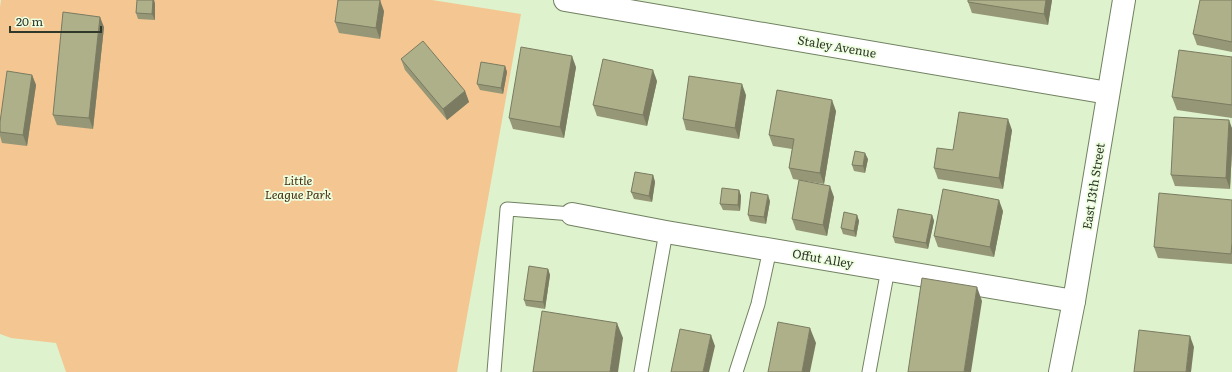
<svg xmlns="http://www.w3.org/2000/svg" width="1232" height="372" viewBox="0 0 1232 372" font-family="Literata,serif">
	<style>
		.green { fill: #f4c792 }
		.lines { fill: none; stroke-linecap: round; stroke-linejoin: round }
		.service-casing { stroke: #708160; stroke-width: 15 }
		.minor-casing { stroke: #708160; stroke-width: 24 }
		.tertiary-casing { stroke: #708160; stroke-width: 24 }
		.service { stroke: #fff; stroke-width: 13 }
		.minor { stroke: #fff; stroke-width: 22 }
		.tertiary { stroke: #fff; stroke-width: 22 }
		.wall { fill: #969777 }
		.shaded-wall { fill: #7a7b61 }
		.building { fill: #aeb08a; stroke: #7a7b61 }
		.labels { text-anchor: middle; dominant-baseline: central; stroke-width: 3.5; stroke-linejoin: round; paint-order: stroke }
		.street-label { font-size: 12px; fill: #30382a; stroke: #eefee0 }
		.park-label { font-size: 12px; font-style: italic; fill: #472e0c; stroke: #eefee0 }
	</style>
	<rect width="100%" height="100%" fill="#def2cd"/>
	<path class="green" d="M1 0H432L521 14 457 372H66L56 343 11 338 0 334V7Z"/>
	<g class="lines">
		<defs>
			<g id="service">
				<path d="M494 372 507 209 572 214"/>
				<path d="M641 372 666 232"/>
				<path d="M736 372 758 304 770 249"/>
				<path d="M869 372 888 269"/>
			</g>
			<g id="minor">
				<path d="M565 0 1108 93"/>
				<path d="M572 214 666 232 1074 301"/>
			</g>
			<path id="tertiary" d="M1060 372 1074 301 1124 0"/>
		</defs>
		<use href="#service" class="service-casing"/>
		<use href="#minor" class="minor-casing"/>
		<use href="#tertiary" class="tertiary-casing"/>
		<use href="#service" class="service"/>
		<use href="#minor" class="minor"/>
		<use href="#tertiary" class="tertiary"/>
	</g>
	<g class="wall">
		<path d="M137 0H154L155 4V20L138 19 136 13Z"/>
		<path d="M968 0H1052L1048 25 972 13 968 2Z"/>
		<path d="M1232 0V52L1197 45 1193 34Z"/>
		<path d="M384 11 380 39 339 33 335 22Z"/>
		<path d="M104 27 93 129 57 125 53 115Z"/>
		<path d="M1232 57V118L1177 110 1172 97Z"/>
		<path d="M401 59 465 91 469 102 447 120 405 70Z"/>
		<path d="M505 66 507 72 503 94 480 90 477 84Z"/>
		<path d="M576 67 564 138 513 129 509 118Z"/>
		<path d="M32 75 36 85 27 146 2 143 0 136V122Z"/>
		<path d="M657 81 647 126 597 116 593 105Z"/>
		<path d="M746 95 739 139 686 130 683 119Z"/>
		<path d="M836 111 824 184 793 179 789 168 792 149 773 146 769 135Z"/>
		<path d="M1232 128V150L1230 189 1175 186 1171 175Z"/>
		<path d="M1012 130 1003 189 938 179 934 168 953 150Z"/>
		<path d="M868 159 865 173 854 171 852 165Z"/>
		<path d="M653 175 655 182 652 202 634 199 631 192Z"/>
		<path d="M739 190 741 196 740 211 723 210 720 204Z"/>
		<path d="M834 197 827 236 796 230 792 219Z"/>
		<path d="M1232 200V264L1158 258 1154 247Z"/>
		<path d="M770 201 766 224 750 221 748 215Z"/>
		<path d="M1003 211 994 257 938 247 934 236Z"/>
		<path d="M857 215 859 221 856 237 843 234 841 228Z"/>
		<path d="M932 215 934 221 928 249 895 243 893 237Z"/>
		<path d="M548 269 550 275 545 309 526 306 524 300Z"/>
	</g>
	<g class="shaded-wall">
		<path d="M153 0H154L155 4V20L152 14Z"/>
		<path d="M380 0 384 11 380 39 376 28Z"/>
		<path d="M1046 0H1052L1048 25 1044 14Z"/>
		<path d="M100 17 104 27 93 129 89 118Z"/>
		<path d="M572 56 576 67 564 138 560 127Z"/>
		<path d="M505 66 507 72 503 94 501 88Z"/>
		<path d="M653 70 657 81 647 126 643 115Z"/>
		<path d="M32 75 36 85 27 146 23 135Z"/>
		<path d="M742 84 746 95 739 139 735 128Z"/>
		<path d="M465 91 469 102 447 120 443 109Z"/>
		<path d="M832 100 836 111 824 184 820 173Z"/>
		<path d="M1008 119 1012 130 1003 189 999 178Z"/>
		<path d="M1229 120 1232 128V150L1230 189 1226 178Z"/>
		<path d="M865 153 868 159 865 173 863 166Z"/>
		<path d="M653 175 655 182 652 202 649 196Z"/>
		<path d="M830 186 834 197 827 236 823 225Z"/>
		<path d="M739 190 741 196 740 211 738 205Z"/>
		<path d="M768 195 770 201 766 224 764 217Z"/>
		<path d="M999 200 1003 211 994 257 990 247Z"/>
		<path d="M857 215 859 221 856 237 854 231Z"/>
		<path d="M932 215 934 221 928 249 926 243Z"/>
		<path d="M548 269 550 275 545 309 543 302Z"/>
		<path d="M977 287 982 301 971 372H964Z"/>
		<path d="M617 323 623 338 618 372H610Z"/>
		<path d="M810 328 816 343 810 372H802Z"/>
		<path d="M711 335 715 346 709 372H703Z"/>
		<path d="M1190 336 1194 347 1191 372H1186Z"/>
	</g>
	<g class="building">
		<path d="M137 0H153L152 14 136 13Z"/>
		<path d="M338 0H380L376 28 335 22Z"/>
		<path d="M968 0H1046L1044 14 968 2Z"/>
		<path d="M1200 0H1232V42L1193 34Z"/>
		<path d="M63 12 100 17 89 118 53 115Z"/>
		<path d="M423 41 465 91 443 109 401 59Z"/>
		<path d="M521 47 572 56 560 127 509 118Z"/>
		<path d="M1179 50 1232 57V105L1172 97Z"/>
		<path d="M603 59 653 70 643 115 593 105Z"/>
		<path d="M481 62 505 66 501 88 477 84Z"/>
		<path d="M7 71 32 75 23 135 0 132V122Z"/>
		<path d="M689 76 742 84 735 128 683 119Z"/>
		<path d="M777 90 832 100 820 173 789 168 794 139 769 135Z"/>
		<path d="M959 112 1008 119 999 178 934 168 937 148 953 150Z"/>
		<path d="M1174 117 1229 120 1226 178 1171 175Z"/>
		<path d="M855 151 865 153 863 166 852 165Z"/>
		<path d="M635 172 653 175 649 196 631 192Z"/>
		<path d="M799 180 830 186 823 225 792 219Z"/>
		<path d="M722 188 739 190 738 205 720 204Z"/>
		<path d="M943 189 999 200 990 247 934 236Z"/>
		<path d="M751 192 768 195 764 217 748 215Z"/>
		<path d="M1159 193 1232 200V243L1231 254 1154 247Z"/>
		<path d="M898 209 932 215 926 243 893 237Z"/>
		<path d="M844 212 857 215 854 231 841 228Z"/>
		<path d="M529 266 548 269 543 302 524 300Z"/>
		<path d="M922 278 977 287 964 372H908Z"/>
		<path d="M542 311 617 323 610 372H533Z"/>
		<path d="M778 322 810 328 802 372H768Z"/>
		<path d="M680 329 711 335 703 372H671Z"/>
		<path d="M1139 330 1190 336 1186 372H1134Z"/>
	</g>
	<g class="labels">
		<g class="street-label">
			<text transform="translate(837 46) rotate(10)">Staley Avenue</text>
			<text transform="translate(1093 186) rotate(-81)">East 13th Street</text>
			<text transform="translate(823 258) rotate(10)">Offut Alley</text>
		</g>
		<g class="park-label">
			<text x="298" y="180">Little<tspan x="298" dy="14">League Park</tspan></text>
		</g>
	</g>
	<path d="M10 26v6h91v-6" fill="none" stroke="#30382a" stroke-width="2"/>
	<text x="16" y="26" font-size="12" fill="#30382a" stroke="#eefee0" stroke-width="3" paint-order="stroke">20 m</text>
</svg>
